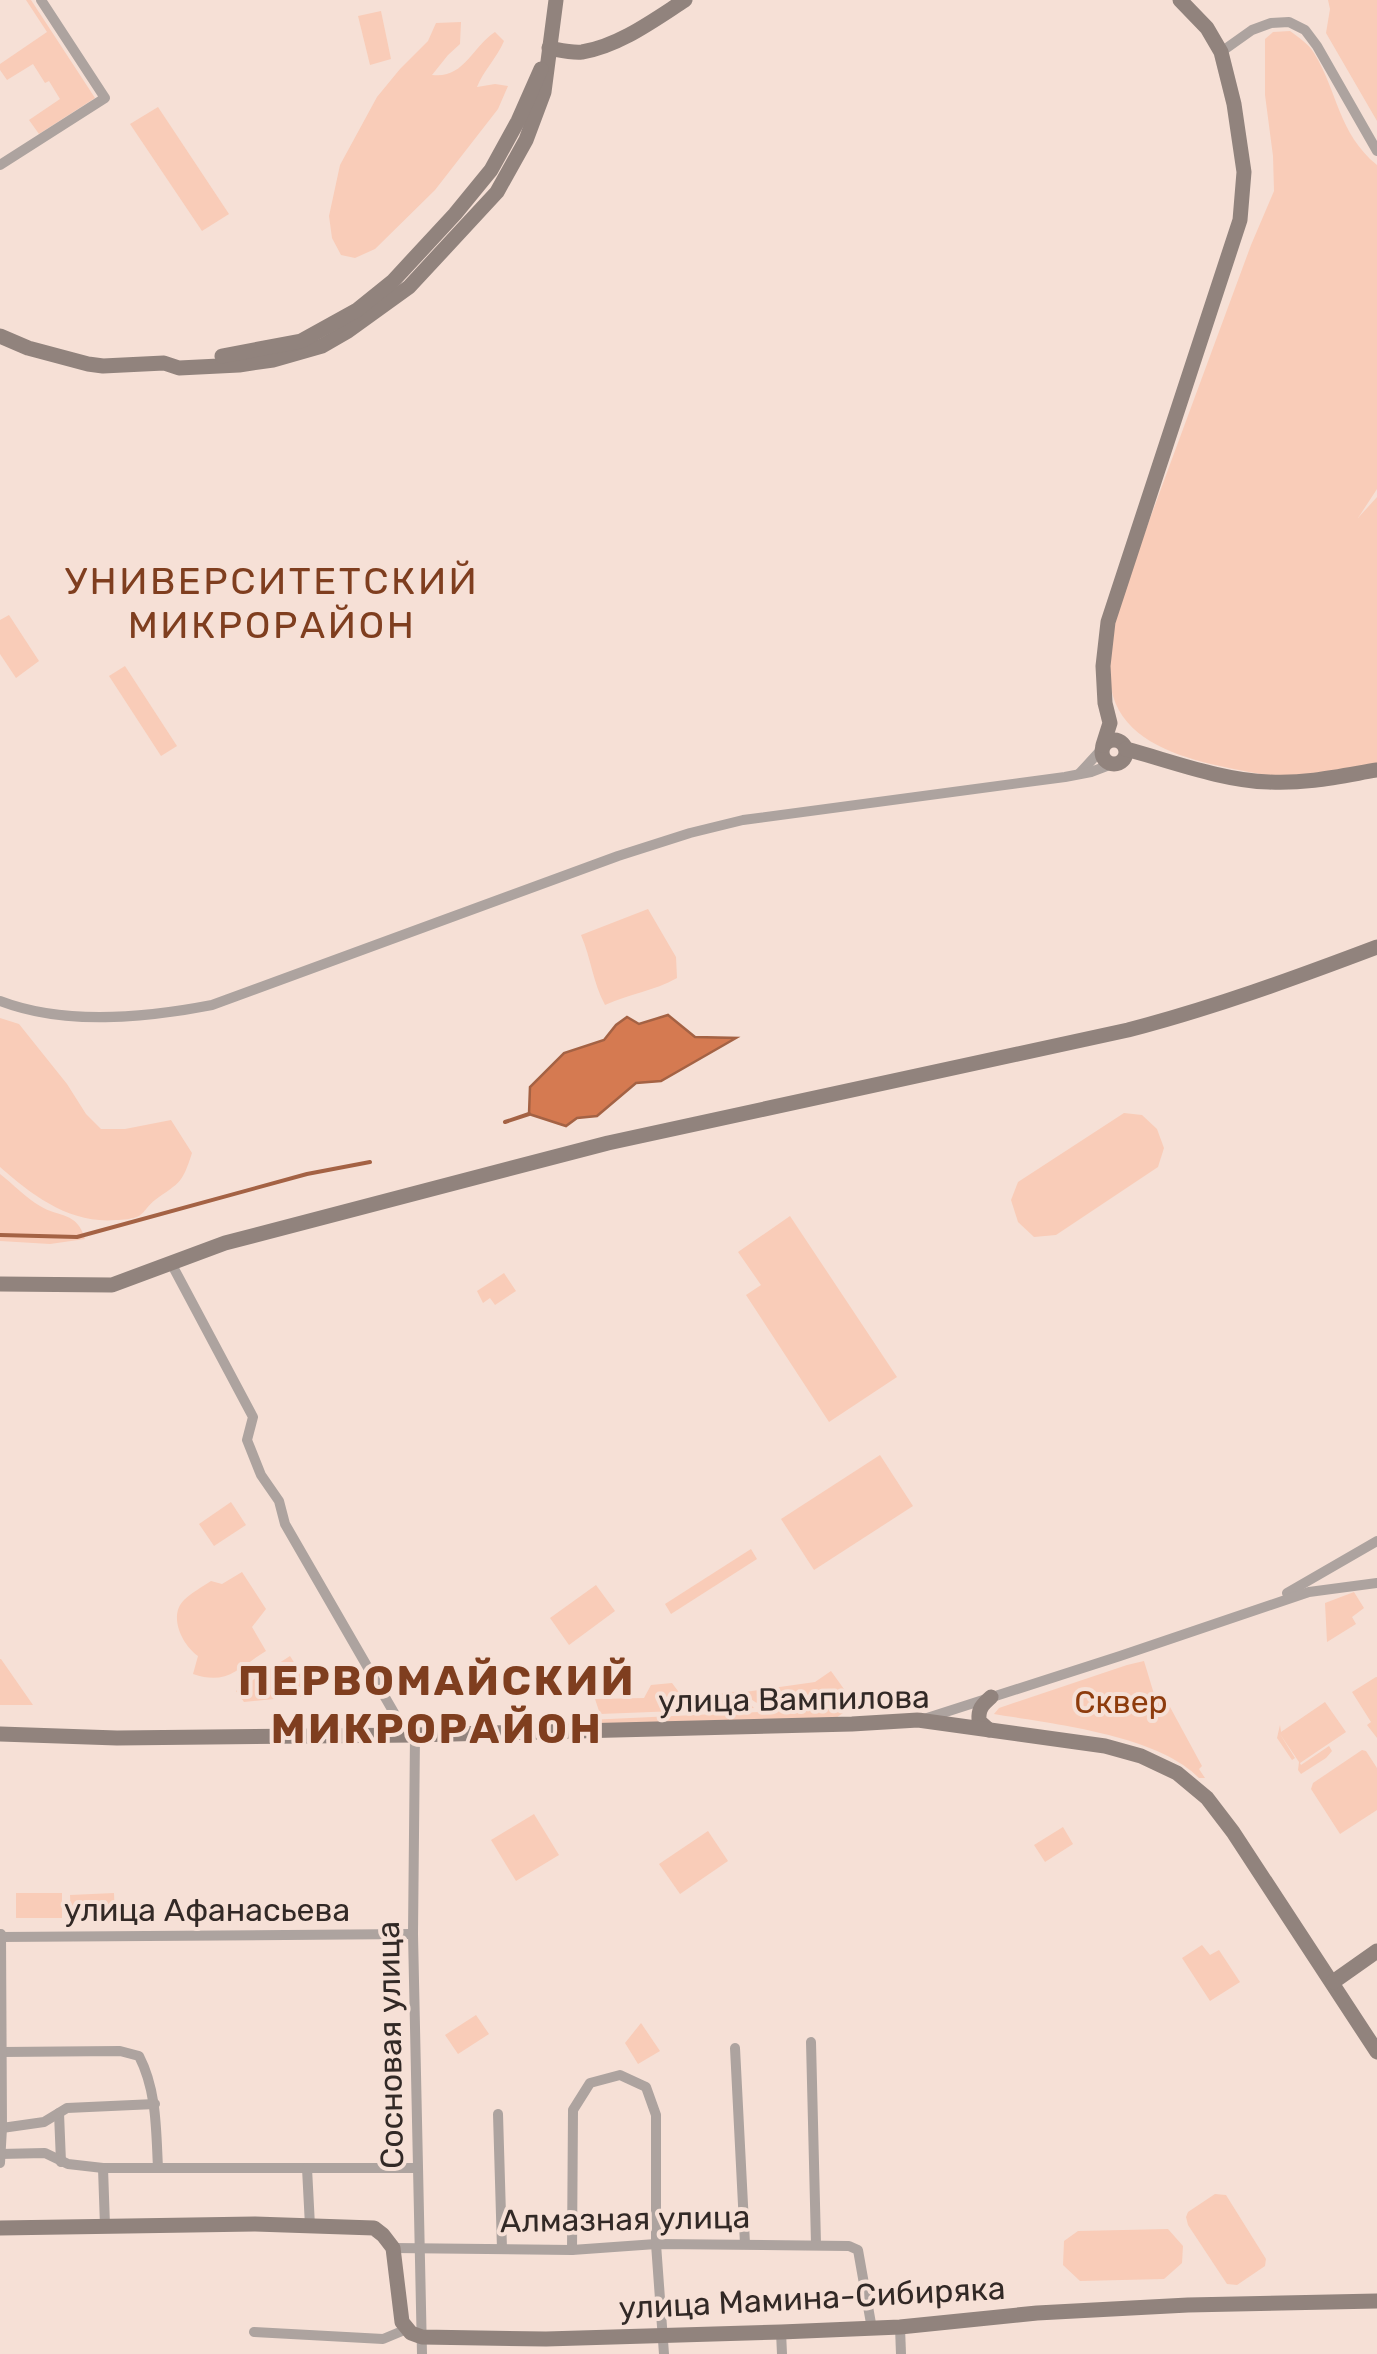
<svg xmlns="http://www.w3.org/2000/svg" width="1377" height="2354" viewBox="0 0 1377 2354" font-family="Rubik,sans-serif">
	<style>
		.green { fill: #f9ccb8 }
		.water { fill: #d57a51; stroke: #a46244; stroke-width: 2.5 }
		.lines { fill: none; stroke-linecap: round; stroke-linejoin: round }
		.stream { stroke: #a46244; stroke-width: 4 }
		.street { stroke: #ada39f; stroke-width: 10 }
		.secondary { stroke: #91837d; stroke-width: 15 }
		.labels { text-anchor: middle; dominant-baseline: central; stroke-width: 8; stroke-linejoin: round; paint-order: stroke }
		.street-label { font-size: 32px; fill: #322926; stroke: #f6e0d6 }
		.park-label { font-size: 32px; fill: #8e3b0c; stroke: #f6e0d6 }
		.quarter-label { font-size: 38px; letter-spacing: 2.5px; fill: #7f3e1f; stroke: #f6e0d6 }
		.district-label { font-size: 42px; font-weight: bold; letter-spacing: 2.5px; fill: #7f3e1f; stroke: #f6e0d6 }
	</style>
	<rect width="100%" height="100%" fill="#f6e0d6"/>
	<g class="green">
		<path d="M26 0H31L95 98 39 134 29 120 60 99 49 81 45 83 33 64 7 80 0 70V64L47 32Z"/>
		<path d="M1328 0H1377V121L1326 33 1330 9Z"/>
		<path d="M381 11 391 59 370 65 358 16Z"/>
		<path d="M461 22 460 44 448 55 432 75C464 79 472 47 495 32L504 41C497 58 483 71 477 87L495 84 508 86 498 109 435 190 375 249 355 258 341 255 332 238 329 216 340 165 377 97 400 69 428 41 436 23Z"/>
		<path d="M1290 31C1298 37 1309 44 1314 53 1338 92 1338 133 1377 165V489L1358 518 1377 497V766C1350 770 1320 779 1293 779 1281 780 1267 775 1255 773 1206 764 1129 751 1113 696 1103 663 1113 629 1121 597L1251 245 1274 191 1273 156 1265 95V39L1273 32Z"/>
		<path d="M158 107 229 214 202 231 130 124Z"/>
		<path d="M9 615 39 661 16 678 0 654V620Z"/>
		<path d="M125 666 177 746 161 756 109 676Z"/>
		<path d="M648 909 676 957 677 978C654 991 629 994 605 1005 593 983 591 958 581 935Z"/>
		<path d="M0 1018 19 1024 67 1084 86 1114 101 1129H125L171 1120 192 1153C182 1184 180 1182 155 1200 149 1204 145 1212 139 1216 133 1219 123 1220 116 1220 70 1224 33 1196 0 1167Z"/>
		<path d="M1124 1113 1142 1115 1157 1129 1164 1148 1158 1167 1056 1235 1034 1237 1018 1222 1011 1200 1018 1182Z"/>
		<path d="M0 1174C13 1184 26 1198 40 1206 59 1218 77 1211 85 1239L50 1244 0 1241Z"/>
		<path d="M790 1216 897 1377 829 1422 746 1295 761 1285 738 1252Z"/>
		<path d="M504 1273 516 1291 495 1305 490 1298 483 1303 477 1291Z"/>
		<path d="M880 1455 913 1506 814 1570 781 1519Z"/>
		<path d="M231 1502 246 1525 214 1546 199 1524Z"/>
		<path d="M751 1549 757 1559 671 1614 665 1604Z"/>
		<path d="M242 1572 266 1609 252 1627 266 1651C239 1667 228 1686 193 1674L198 1656C182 1645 168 1616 184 1600 191 1593 202 1587 211 1581L222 1584Z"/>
		<path d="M596 1585 615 1611 569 1645 550 1618Z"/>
		<path d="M1354 1592 1364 1608 1352 1617 1356 1624 1327 1642 1325 1603Z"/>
		<path d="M290 1656 315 1695 244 1702 236 1691Z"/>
		<path d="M0 1659H1L33 1705H0Z"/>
		<path d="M1144 1661 1154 1694 1170 1707 1202 1766 1199 1769 1205 1778H1199C1157 1735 1053 1724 994 1714L999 1708 1127 1665Z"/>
		<path d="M831 1671 849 1696 839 1705C815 1706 758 1717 745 1692L815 1682Z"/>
		<path d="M1376 1677H1377V1738L1367 1725 1371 1722 1352 1692Z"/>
		<path d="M672 1683 681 1695 693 1697 742 1691 745 1699 754 1708 600 1714 595 1699 644 1698 651 1685Z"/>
		<path d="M1325 1702 1346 1732 1300 1763 1301 1765 1329 1746 1332 1751 1326 1758 1301 1774 1298 1770 1299 1762 1280 1734 1295 1758 1292 1760 1277 1738 1280 1725 1281 1732Z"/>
		<path d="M844 1708 847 1710 836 1718 588 1725V1720Z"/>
		<path d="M1362 1750 1366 1751 1377 1768V1810L1340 1834 1311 1789 1313 1783Z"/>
		<path d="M534 1814 559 1855 516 1881 491 1840Z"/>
		<path d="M1063 1827 1073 1844 1045 1862 1034 1845Z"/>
		<path d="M708 1831 728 1861 680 1894 659 1864Z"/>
		<rect x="16" y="1893" width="46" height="25"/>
		<path d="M114 1893 115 1917 71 1919 70 1895Z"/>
		<path d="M1202 1945 1210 1955 1219 1950 1240 1982 1210 2001 1182 1958Z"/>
		<path d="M476 2015 489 2034 458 2054 445 2035Z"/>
		<path d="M641 2023 660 2051 638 2064 625 2043Z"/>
		<path d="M1215 2194 1226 2195 1266 2259 1265 2266 1237 2285 1227 2284 1188 2225 1186 2217 1188 2212Z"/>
		<path d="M1168 2229 1183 2246 1182 2263 1164 2279 1080 2281 1063 2265 1064 2241 1078 2231Z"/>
	</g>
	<path class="water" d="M668 1015 695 1037 736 1038 661 1081 636 1083 597 1116 577 1118 566 1126 529 1114 530 1087 564 1053 604 1040 616 1025 627 1017 639 1024Z"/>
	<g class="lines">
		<g class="stream">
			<path d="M505 1122 529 1114"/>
			<path d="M0 1235 77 1237 307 1174 370 1162"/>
		</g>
		<g class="street">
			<path d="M1221 52 1252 30 1271 23 1289 22 1305 30 1317 46 1377 151"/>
			<path d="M0 165 105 98 41 0"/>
			<path d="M1079 774 1102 749"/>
			<path d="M0 1001C65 1026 145 1018 212 1005L618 856 690 833 743 820 1065 777 1091 772 1112 764"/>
			<path d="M171 1263 253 1417 247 1440 261 1475 279 1501 285 1524 397 1718 398 1734"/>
			<path d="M1287 1593 1377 1541"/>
			<path d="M924 1719 1120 1656 1309 1592 1377 1583"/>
			<path d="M415 1735 413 1934 422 2354"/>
			<path d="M1 1937 413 1934"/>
			<path d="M811 2042 816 2244"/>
			<path d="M735 2048 745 2244"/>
			<path d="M2 2052 120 2051 139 2056C157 2091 156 2130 158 2168"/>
			<path d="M59 2113 61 2162"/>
			<path d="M498 2114 502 2249"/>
			<path d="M2 2128 44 2122 67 2108 155 2104"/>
			<path d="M0 2154 45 2153 68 2164 103 2168H417"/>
			<path d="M0 2163 2 2128 1 1934"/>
			<path d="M103 2168 105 2226"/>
			<path d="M307 2168 310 2226"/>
			<path d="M393 2248 572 2250 656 2244 849 2246 858 2250 872 2329"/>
			<path d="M572 2250 573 2110 590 2083 620 2075 646 2087 656 2115V2244L664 2354"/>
			<path d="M900 2327 901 2354"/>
			<path d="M254 2332 383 2339 407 2329"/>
			<path d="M781 2332 782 2354"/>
		</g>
		<g class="secondary">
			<path d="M549 48C560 50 571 53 582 52 619 46 654 20 685 0"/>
			<path d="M0 336 28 348 88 364 103 366 164 363 179 368 239 365 273 360 322 346 348 331 409 287 497 192 526 140 544 92 556 0"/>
			<path d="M222 356 301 341 357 310 393 281 455 214 491 170 518 121 541 69"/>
			<circle cx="1114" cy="752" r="12"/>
			<path d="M1103 745 1110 723 1105 703 1103 666 1108 622 1240 220 1244 172 1234 104 1221 52 1207 28 1180 0"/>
			<path d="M1126 749C1171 761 1223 781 1269 782 1306 784 1341 776 1377 770"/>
			<path d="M0 1284 112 1285 225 1243 608 1143 1128 1030C1213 1008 1295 978 1377 947"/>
			<path d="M989 1730 979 1721C978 1709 982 1705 991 1697"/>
			<path d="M0 1734 117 1738 415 1735 852 1724 918 1720 1105 1746 1141 1756 1177 1773 1207 1798 1233 1832 1377 2052"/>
			<path d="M1333 1982 1377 1951"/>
			<path d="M0 2228 255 2224 374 2228 383 2235 393 2248 402 2322 411 2333 422 2337 546 2339 781 2332 900 2327 1037 2313 1188 2305 1377 2301"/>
		</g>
	</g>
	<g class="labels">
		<g class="street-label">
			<text transform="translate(794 1699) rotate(-1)">улица Вампилова</text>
			<text x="207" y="1910">улица Афанасьева</text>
			<text transform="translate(390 2045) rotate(-91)">Сосновая улица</text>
			<text transform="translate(625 2219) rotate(-1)">Алмазная улица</text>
			<text transform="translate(812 2298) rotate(-3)">улица Мамина-Сибиряка</text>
		</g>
		<g class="park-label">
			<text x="1121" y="1702">Сквер</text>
		</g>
		<g class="quarter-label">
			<text x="272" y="581">УНИВЕРСИТЕТСКИЙ<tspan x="272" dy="44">МИКРОРАЙОН</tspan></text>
		</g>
		<g class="district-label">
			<text x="437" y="1681">ПЕРВОМАЙСКИЙ<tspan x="437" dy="48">МИКРОРАЙОН</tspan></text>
		</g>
	</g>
</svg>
